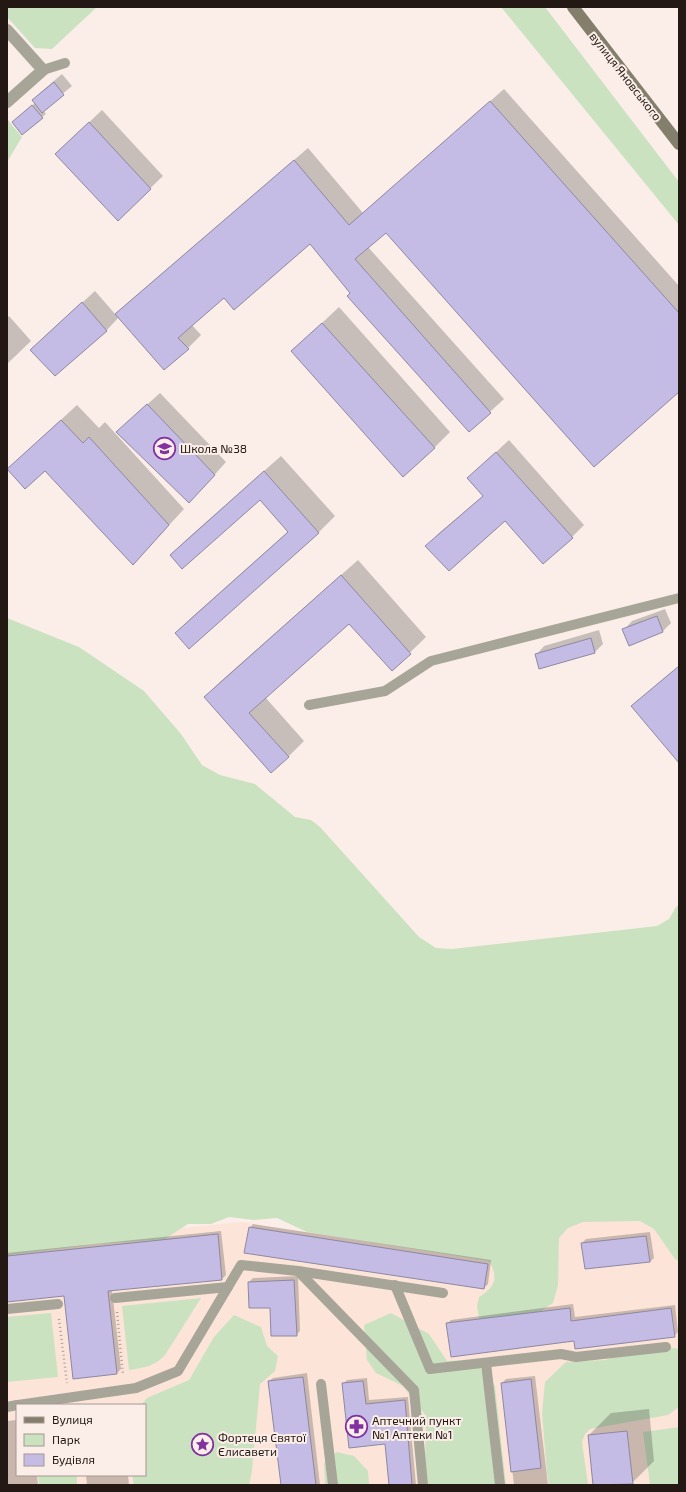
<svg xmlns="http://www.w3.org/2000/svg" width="686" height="1492" viewBox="0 0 686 1492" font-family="'Exo 2',sans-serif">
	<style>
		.built { fill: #fce4d9; fill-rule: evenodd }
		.green { fill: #cbe2c1 }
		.shadow { fill: #0003 }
		.building { fill: #c4bce4; stroke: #8d88a3 }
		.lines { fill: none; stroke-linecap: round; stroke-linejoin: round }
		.path { stroke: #ab9e99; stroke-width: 2.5; stroke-dasharray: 1 3; stroke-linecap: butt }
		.service { stroke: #a7a498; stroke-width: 10 }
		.minor { stroke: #a7a498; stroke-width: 12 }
		.secondary { stroke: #847f6d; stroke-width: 12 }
		.labels { text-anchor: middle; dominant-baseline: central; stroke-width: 4; stroke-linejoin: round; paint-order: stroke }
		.street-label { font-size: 12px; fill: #231813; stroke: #fbeee8 }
		.poi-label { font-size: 12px; fill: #231813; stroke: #fbeee8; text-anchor: start }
	</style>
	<rect width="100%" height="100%" fill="#fbeee8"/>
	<path class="built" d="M679 1192V1427L643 1432 650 1485H7V1245L242 1222 490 1261 573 1205ZM17 1405H145V1475H17Z"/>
	<g class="green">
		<path d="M7 7H97L52 49 35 48 7 17Z"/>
		<path d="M501 7H545L679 182V225Z"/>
		<path d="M7 119 22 137 7 162Z"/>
		<path d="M7 618 79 647 144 691 181 734 202 765 220 775 255 784 295 817 311 820 320 827 419 937 436 948 452 949 657 926 669 919 676 907 679 905V1261L675 1259 654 1229 640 1221 583 1222 568 1228 559 1238 558 1285 553 1303 541 1311 516 1318 492 1321 479 1318 477 1306 479 1297C495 1287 499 1278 489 1261L307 1232 277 1218 254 1220 229 1217 211 1224H188L165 1239 97 1244 7 1255Z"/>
		<path d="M201 1298 165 1355C155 1366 144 1368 129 1370L122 1306Z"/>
		<path d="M51 1313 58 1377 7 1382V1317Z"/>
		<path d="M391 1313 429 1334 447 1361 474 1360 495 1386 506 1485H428L425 1464 426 1416 403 1386 376 1373 367 1360 364 1325Z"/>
		<path d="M234 1315 261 1327 267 1346 278 1356 275 1371 260 1384 252 1471 249 1485H134L132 1475H145V1405H141L147 1398 189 1380 214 1337Z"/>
		<path d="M649 1344 679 1349V1407L668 1415 590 1429 585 1434 582 1442 588 1485H549L547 1473 542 1413 545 1382 566 1362 605 1360Z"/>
		<path d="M679 1427V1485H650L643 1432Z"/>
		<path d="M337 1452 354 1456 368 1471 369 1485H325L324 1463Z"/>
		<path d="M38 1475H77V1485H39Z"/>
	</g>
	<g class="shadow">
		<path d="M62 74 72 86 43 110 46 114 42 117 17 119 35 103 33 100 41 92Z"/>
		<path d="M504 89 679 286V391L386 232 368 247 504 399 469 431 310 243 224 297 192 325 201 335 188 348 119 317 106 331 44 337 95 291 116 315 130 301 308 148 363 213Z"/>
		<path d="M102 110 163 176 118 219 56 154Z"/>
		<path d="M339 307 450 432 434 448 292 351Z"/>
		<path d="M9 316 31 341 7 364V318Z"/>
		<path d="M160 393 226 462 201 490 130 420Z"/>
		<path d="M77 405 99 428 105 422 184 509 148 548 24 454Z"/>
		<path d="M509 440 584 525 572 537 505 520 427 546 439 533 483 496 468 478Z"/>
		<path d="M281 456 335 516 319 532 189 647 176 633 192 617 289 531 260 498 171 555 187 539Z"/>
		<path d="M358 560 426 637 392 670 349 622 265 697 304 741 288 757 205 697 221 681Z"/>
		<path d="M665 609 671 623 663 631 624 630 632 621Z"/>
		<path d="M599 630 603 644 595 652 540 668 536 655 544 646Z"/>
		<path d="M670 673 679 684V761L632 706Z"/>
		<path d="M253 1224 491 1260 488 1284 484 1288 245 1252 250 1228Z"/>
		<path d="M221 1231 226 1275 222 1279 112 1290 121 1369 117 1373 65 1295 7 1301V1253Z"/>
		<path d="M650 1232 654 1258 650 1262 582 1243 586 1239Z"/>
		<path d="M298 1276 300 1331 296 1335 271 1307H250L249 1282 253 1278Z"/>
		<path d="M573 1304 575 1317 675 1305 678 1332 674 1336 575 1340 447 1324 451 1320Z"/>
		<path d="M307 1373 320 1485H282L269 1381 273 1378Z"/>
		<path d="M535 1376 548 1485H514L502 1383 506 1379Z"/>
		<path d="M367 1378 369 1400 408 1397 416 1485H390L386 1443 343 1384 347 1380Z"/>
		<path d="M649 1409 654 1461 632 1483 594 1485 589 1435 611 1413Z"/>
		<path d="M17 1420V1475H37L38 1485H7V1421Z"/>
		<path d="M86 1475H128L129 1485H87Z"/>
	</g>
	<g class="building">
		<path d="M54 82 64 95 42 113 32 100Z"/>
		<path d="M490 101 679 313V392L594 467 386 233 355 259 491 413 469 432 347 296 350 293 310 244 234 310 224 298 178 338 189 349 164 370 115 314 294 160 349 225Z"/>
		<path d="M32 105 43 118 22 135 12 122Z"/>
		<path d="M89 122 151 189 118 221 55 154Z"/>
		<path d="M82 302 107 331 55 376 30 350Z"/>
		<path d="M322 323 435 448 403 477 291 351Z"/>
		<path d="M147 404 215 475 189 503 116 432Z"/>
		<path d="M61 420 83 443 89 437 169 525 133 565 45 471 25 489 7 469Z"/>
		<path d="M496 452 573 538 543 564 505 521 449 571 425 546 483 496 467 478Z"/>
		<path d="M264 471 319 533 189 649 175 633 288 532 260 500 182 569 170 555Z"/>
		<path d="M341 575 411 654 392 671 349 624 249 713 289 757 271 773 204 697Z"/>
		<path d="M657 616 663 632 629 646 622 629Z"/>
		<path d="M591 638 595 653 539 669 535 654Z"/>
		<path d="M679 666V763L631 706Z"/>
		<path d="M249 1227 488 1264 484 1289 244 1253Z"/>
		<path d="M218 1234 222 1280 108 1291 117 1374 73 1379 64 1296 7 1302V1256Z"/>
		<path d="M646 1236 650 1262 585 1269 581 1243Z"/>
		<path d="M294 1280 297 1336H271L270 1308H249L248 1282Z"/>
		<path d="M570 1308 571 1321 671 1308 675 1337 575 1349 574 1341 451 1357 446 1323Z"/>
		<path d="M303 1377 316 1485H281L268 1381Z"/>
		<path d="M531 1379 541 1468 511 1472 501 1383Z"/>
		<path d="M363 1381 366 1404 405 1400 412 1485H389L385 1444 349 1448 342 1383Z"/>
		<path d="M627 1431 633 1484 593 1485 588 1435Z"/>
	</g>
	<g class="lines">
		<g class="path">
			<path d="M117 1312 123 1375"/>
			<path d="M59 1319 67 1383"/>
		</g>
		<g class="service">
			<path d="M43 70 65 63"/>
			<path d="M309 705 385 691 431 661 679 598"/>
			<path d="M298 1271 443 1293"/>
			<path d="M395 1285 430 1369 561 1354 576 1357 666 1347"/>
			<path d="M115 1298 228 1287"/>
			<path d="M7 1309 58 1304"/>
			<path d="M486 1363 500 1485"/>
			<path d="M321 1384 333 1485"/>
			<path d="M18 1405 136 1388 178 1371 241 1265 298 1271 414 1390 423 1485"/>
			<path d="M7 1407 17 1405"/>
		</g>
		<path class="minor" d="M7 30 43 70 7 102"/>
		<path class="secondary" d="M573 7 679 144"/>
	</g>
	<defs>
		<symbol id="school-ring" viewBox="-11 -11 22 22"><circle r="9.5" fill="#fbeee8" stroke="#8231a1" stroke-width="1.5"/><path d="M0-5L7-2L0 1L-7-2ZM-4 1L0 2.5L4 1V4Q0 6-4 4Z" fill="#8231a1"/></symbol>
		<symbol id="pharmacy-ring" viewBox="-11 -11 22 22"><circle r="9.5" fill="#fbeee8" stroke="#8231a1" stroke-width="1.5"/><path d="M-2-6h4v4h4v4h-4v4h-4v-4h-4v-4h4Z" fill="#8231a1"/></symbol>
		<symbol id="sight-ring" viewBox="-11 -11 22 22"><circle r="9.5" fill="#fbeee8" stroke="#8231a1" stroke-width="1.5"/><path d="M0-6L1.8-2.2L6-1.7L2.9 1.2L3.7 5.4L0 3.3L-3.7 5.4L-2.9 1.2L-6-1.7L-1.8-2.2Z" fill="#8231a1"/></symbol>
	</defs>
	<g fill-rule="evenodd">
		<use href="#school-ring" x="152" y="436" width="25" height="25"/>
		<use href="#pharmacy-ring" x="344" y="1414" width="25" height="25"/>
		<use href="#sight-ring" x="190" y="1432" width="25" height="25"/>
	</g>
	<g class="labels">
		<g class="street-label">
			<text transform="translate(626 76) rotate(52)">вулиця Яновського</text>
		</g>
		<g class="poi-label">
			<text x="180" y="448">Школа №38</text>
			<text x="372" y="1420">Аптечний пункт<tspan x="372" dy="14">№1 Аптеки №1</tspan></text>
			<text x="218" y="1437">Фортеця Святої<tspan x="218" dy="14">Єлисавети</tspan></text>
		</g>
	</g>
	<rect width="686" height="1492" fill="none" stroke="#231813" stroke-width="16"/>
	<rect x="16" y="1404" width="130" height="72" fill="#fbeee8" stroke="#a59893"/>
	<rect x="24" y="1417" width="20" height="6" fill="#847f6d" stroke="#a59893"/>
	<text x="52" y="1424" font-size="12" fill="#231813">Вулиця</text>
	<rect x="24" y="1434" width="20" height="12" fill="#cbe2c1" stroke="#a59893"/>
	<text x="52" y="1444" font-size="12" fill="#231813">Парк</text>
	<rect x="24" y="1454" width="20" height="12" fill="#c4bce4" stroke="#a59893"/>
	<text x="52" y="1464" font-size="12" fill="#231813">Будівля</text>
</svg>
